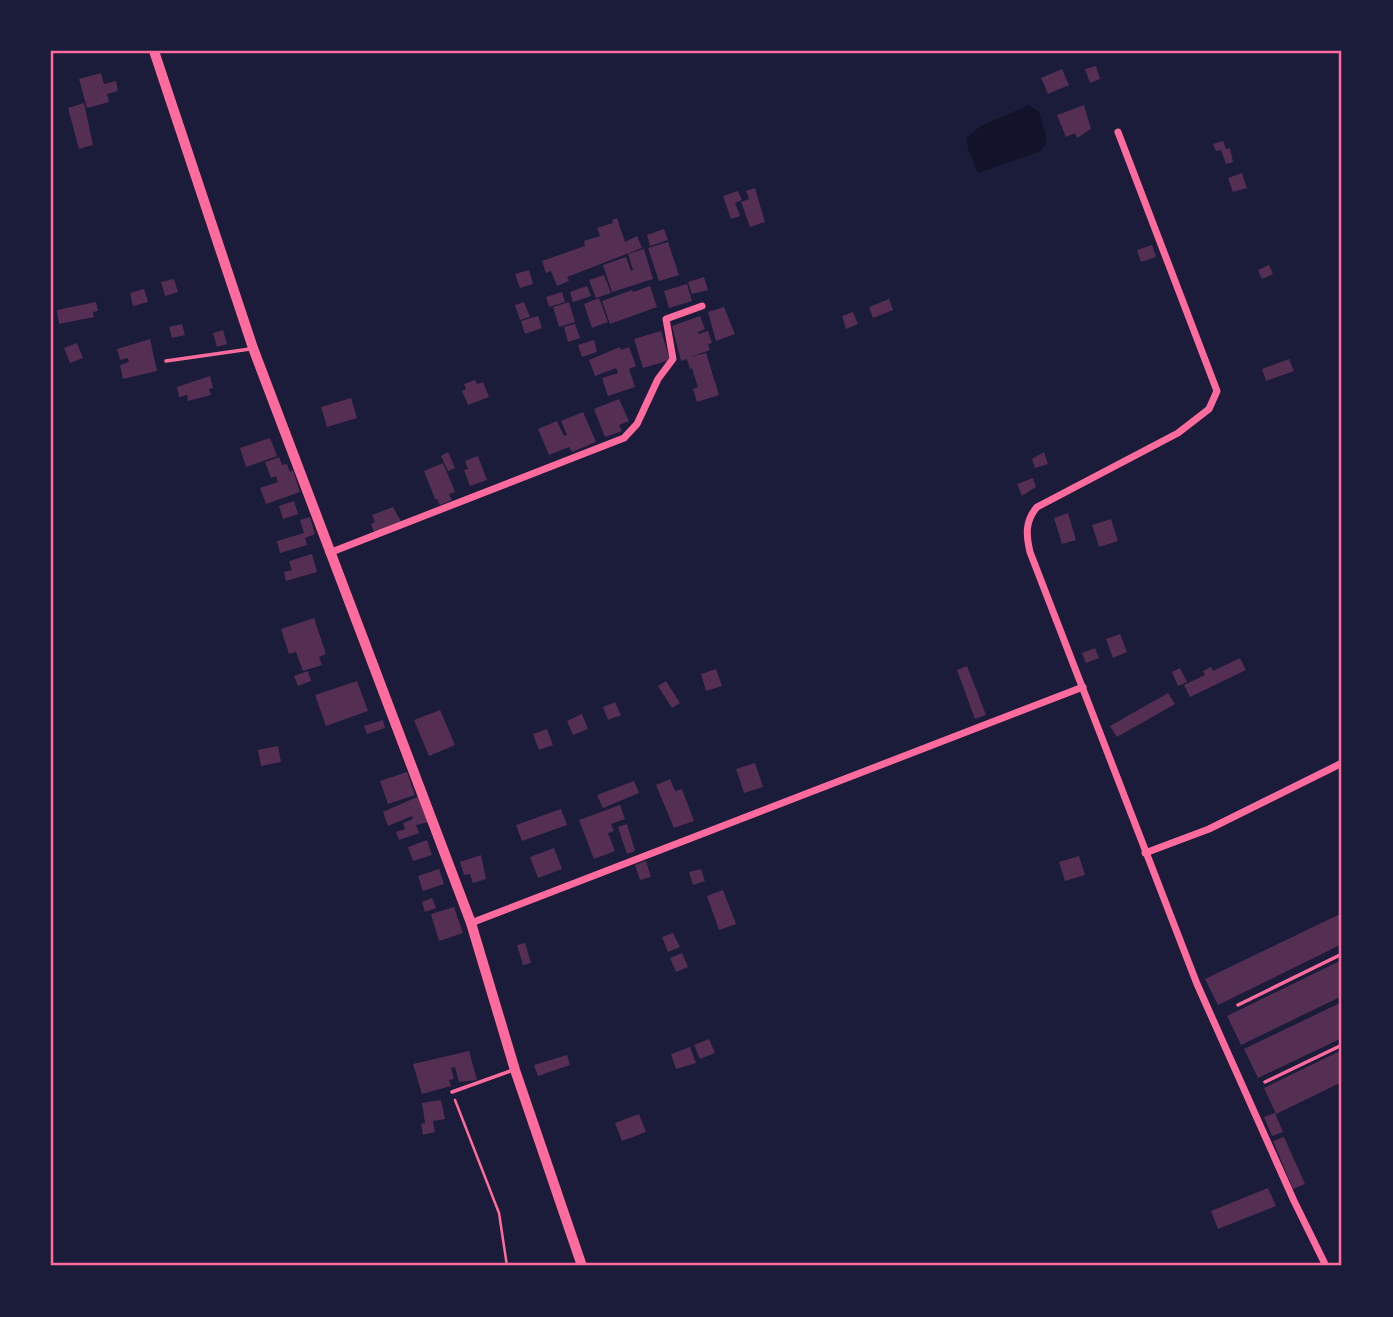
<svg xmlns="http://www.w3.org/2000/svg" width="1393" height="1317" viewBox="0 0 1393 1317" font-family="Manrope,sans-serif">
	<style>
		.water { fill: #12122b }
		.building { fill: #542f53 }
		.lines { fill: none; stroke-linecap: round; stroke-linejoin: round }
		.path { stroke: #ff6b9d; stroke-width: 2.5 }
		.service { stroke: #ff6b9d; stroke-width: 3.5 }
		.minor { stroke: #ff6b9d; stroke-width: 7 }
		.tertiary { stroke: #ff6b9d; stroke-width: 10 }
		.neatline { fill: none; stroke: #ff6b9d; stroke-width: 2.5 }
	</style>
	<rect width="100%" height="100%" fill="#1b1b3a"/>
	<path class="water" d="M1029 105 1039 112 1047 140 1041 151 978 173 968 149 967 137 981 126Z"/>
	<g class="building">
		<path d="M1096 66 1100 79 1090 83 1085 69Z"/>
		<path d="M1062 69 1069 85 1048 94 1041 78Z"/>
		<path d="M101 73 104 84 116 81 118 91 107 94 109 102 87 108 79 79Z"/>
		<path d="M84 103 93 145 79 149 68 108Z"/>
		<path d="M1084 105 1091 129 1077 138 1075 133 1066 137 1057 115Z"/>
		<path d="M1223 141 1226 149 1230 148 1233 162 1226 164 1221 150 1216 151 1213 144Z"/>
		<path d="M1242 173 1247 188 1233 192 1228 178Z"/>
		<path d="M755 188 765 222 750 227 741 202 749 199 746 191Z"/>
		<path d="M738 191 742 200 735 203 740 216 731 219 723 196Z"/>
		<path d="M617 218 625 242 637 236 642 248 567 277 569 281 557 286 551 271 546 273 542 261 585 246 584 241 600 236 597 228 613 223 612 220Z"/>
		<path d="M664 229 668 240 650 246 647 235Z"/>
		<path d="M668 242 679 275 659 281 648 248Z"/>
		<path d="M1152 245 1156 257 1141 262 1137 250Z"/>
		<path d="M644 249 653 279 612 292 603 265 626 257 631 271 633 270 628 254Z"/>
		<path d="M1269 265 1273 274 1262 279 1258 270Z"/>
		<path d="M529 270 533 284 520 288 515 274Z"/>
		<path d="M604 275 611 293 596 298 589 280Z"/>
		<path d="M704 277 708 290 692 294 688 282Z"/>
		<path d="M174 279 178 292 165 296 161 282Z"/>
		<path d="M687 284 692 301 669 308 664 291Z"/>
		<path d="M587 286 591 296 573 302 570 292Z"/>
		<path d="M650 286 657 307 610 324 602 301 632 290 633 292Z"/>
		<path d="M144 289 148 302 133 306 130 293Z"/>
		<path d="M562 292 565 302 549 307 546 297Z"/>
		<path d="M599 298 608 322 592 328 584 304Z"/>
		<path d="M889 299 893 310 873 318 869 307Z"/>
		<path d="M96 302 98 311 93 312 94 317 59 324 57 310Z"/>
		<path d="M524 302 530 317 520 320 515 305Z"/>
		<path d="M569 302 575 322 559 327 553 307Z"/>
		<path d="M724 307 735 334 716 341 708 312Z"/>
		<path d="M853 312 858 324 846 329 842 316Z"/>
		<path d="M538 316 542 328 525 334 521 321Z"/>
		<path d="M700 316 705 329 698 332 699 334 708 331 712 343 708 344 710 350 690 357 706 353 719 395 697 402 693 389 698 387 692 368 690 369 687 359 681 361 672 326Z"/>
		<path d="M182 324 185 335 172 338 169 327Z"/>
		<path d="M575 324 580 338 568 342 564 327Z"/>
		<path d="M223 330 227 344 217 347 213 333Z"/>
		<path d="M661 331 670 360 643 368 634 339Z"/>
		<path d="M150 339 157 371 123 379 120 365 129 362 128 358 120 360 117 349Z"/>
		<path d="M594 340 597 352 582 357 578 345Z"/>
		<path d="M77 343 83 358 70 363 64 348Z"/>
		<path d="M620 347 621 350 629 347 636 366 629 369 635 387 608 396 602 378 618 373 616 368 595 376 589 360Z"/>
		<path d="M1289 359 1294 371 1266 381 1262 369Z"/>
		<path d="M210 376 213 388 209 389 211 395 188 401 187 395 179 397 177 387Z"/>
		<path d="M475 380 477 384 483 382 489 397 468 405 462 391 466 389 464 384Z"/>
		<path d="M351 398 357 418 327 427 321 407Z"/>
		<path d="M619 399 629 421 619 425 622 431 605 437 594 409Z"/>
		<path d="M583 412 596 442 572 452 569 447 549 455 538 429 557 421 564 436 567 435 561 421Z"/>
		<path d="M270 438 277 456 246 467 240 448Z"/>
		<path d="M448 452 455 468 448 471 441 456Z"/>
		<path d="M1044 452 1048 464 1035 468 1032 459Z"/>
		<path d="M478 456 487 480 470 486 464 470 468 469 465 461Z"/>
		<path d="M279 457 282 465 287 464 290 472 293 470 300 492 266 504 260 488 278 482 276 476 271 478 265 462Z"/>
		<path d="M443 463 455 492 449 494 452 500 440 505 437 499H435L424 471Z"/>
		<path d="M1033 478 1036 487 1022 496 1017 484Z"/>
		<path d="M294 501 298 514 283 519 279 506Z"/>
		<path d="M393 507 403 525 375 535 371 524 375 522 372 515Z"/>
		<path d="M1068 513 1076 540 1062 544 1054 518Z"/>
		<path d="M310 517 315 534 305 538 307 545 280 553 277 541 304 533 300 520Z"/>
		<path d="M1111 519 1118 541 1099 547 1092 525Z"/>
		<path d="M312 554 317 572 286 581 284 572 292 570 289 561Z"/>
		<path d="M314 618 326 654 319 657 322 665 303 671 296 652 289 654 281 629Z"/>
		<path d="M1120 634 1127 652 1113 658 1106 639Z"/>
		<path d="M1095 648 1099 658 1086 663 1082 653Z"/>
		<path d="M1240 658 1246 670 1190 697 1184 685 1205 675 1203 671 1211 667 1213 671Z"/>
		<path d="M967 666 986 715 975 719 957 670Z"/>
		<path d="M1180 668 1187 682 1178 686 1172 672Z"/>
		<path d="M716 669 722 686 706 691 701 674Z"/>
		<path d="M308 671 311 681 298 686 294 676Z"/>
		<path d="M357 681 368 711 326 726 315 695Z"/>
		<path d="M666 681 680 703 672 708 658 686Z"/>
		<path d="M1168 693 1175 704 1117 737 1110 726Z"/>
		<path d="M615 702 621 715 608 720 603 707Z"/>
		<path d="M440 710 455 745 429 756 414 720Z"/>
		<path d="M582 714 588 729 573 735 567 721Z"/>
		<path d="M383 720 385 728 367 734 364 726Z"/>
		<path d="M547 729 553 745 539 750 533 734Z"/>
		<path d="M278 746 281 762 261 766 258 750Z"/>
		<path d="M755 763 763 787 744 793 736 769Z"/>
		<path d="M407 772 415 795 388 804 380 781Z"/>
		<path d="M670 779 675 791 682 789 694 821 674 828 656 785Z"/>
		<path d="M634 781 639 793 603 808 597 795Z"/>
		<path d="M419 796 429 822 416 825 419 833 399 840 396 832 405 829 403 823 413 819 412 816 388 826 383 812Z"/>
		<path d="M620 805 625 819 611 824 614 831 608 833 615 851 594 859 579 820Z"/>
		<path d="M561 809 567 825 522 841 516 825Z"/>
		<path d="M627 824 635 851 627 854 618 827Z"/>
		<path d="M427 840 432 855 413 861 408 847Z"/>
		<path d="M554 848 562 869 538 878 530 857Z"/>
		<path d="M481 855 486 879 473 883 470 874 464 875 460 862Z"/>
		<path d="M1079 856 1085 875 1065 881 1059 862Z"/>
		<path d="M646 861 651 877 640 880 635 865Z"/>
		<path d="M439 869 444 884 423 891 418 876Z"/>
		<path d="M701 869 705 881 693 885 689 872Z"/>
		<path d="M723 890 736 924 719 930 707 896Z"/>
		<path d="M432 898 436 908 425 912 422 902Z"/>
		<path d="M454 907 463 933 439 941 431 914Z"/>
		<path d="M1342 913V944L1218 1005 1205 979Z"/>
		<path d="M673 933 680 947 668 952 662 937Z"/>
		<path d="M525 943 531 963 523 965 517 945Z"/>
		<path d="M682 953 688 967 676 972 670 958Z"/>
		<path d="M1342 960V996L1241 1045 1227 1016Z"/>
		<path d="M1342 1002V1038L1258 1078 1244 1049Z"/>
		<path d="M709 1039 715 1053 700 1059 694 1045Z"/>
		<path d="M690 1047 696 1063 676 1069 671 1054Z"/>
		<path d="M1342 1050V1082L1276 1114 1264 1088Z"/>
		<path d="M469 1051 477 1080 459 1082 455 1067 451 1068 454 1079 449 1080 451 1086 422 1094 413 1064Z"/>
		<path d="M567 1055 570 1065 538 1076 534 1065Z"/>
		<path d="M441 1100 445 1119 433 1121 435 1132 423 1135 421 1124 425 1123 422 1103Z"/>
		<path d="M1275 1113 1283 1132 1272 1136 1264 1117Z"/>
		<path d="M639 1114 646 1132 622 1141 615 1123Z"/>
		<path d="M1284 1137 1305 1184 1293 1189 1273 1141Z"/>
		<path d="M1268 1188 1276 1206 1218 1229 1211 1211Z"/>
	</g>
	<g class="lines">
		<path class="path" d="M455 1100 499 1213 507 1266"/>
		<g class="service">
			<path d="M166 361 250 349"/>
			<path d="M1238 1005 1342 954"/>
			<path d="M1265 1082 1342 1045"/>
			<path d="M452 1092 513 1070"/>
		</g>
		<g class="minor">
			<path d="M1118 132 1217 391 1209 409 1178 433 1037 507C1025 521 1026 535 1030 552L1197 984 1294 1201 1326 1266"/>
			<path d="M329 553 624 438 637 424 658 379 673 359 666 319 702 306"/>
			<path d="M1145 853 1209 829 1342 763"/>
			<path d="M471 923 1083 687"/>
		</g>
		<path class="tertiary" d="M154 51 253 348 471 923 515 1070 582 1266"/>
	</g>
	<rect width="1393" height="1317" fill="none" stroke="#1b1b3a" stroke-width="105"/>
	<rect x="52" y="52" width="1288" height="1212" class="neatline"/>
</svg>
